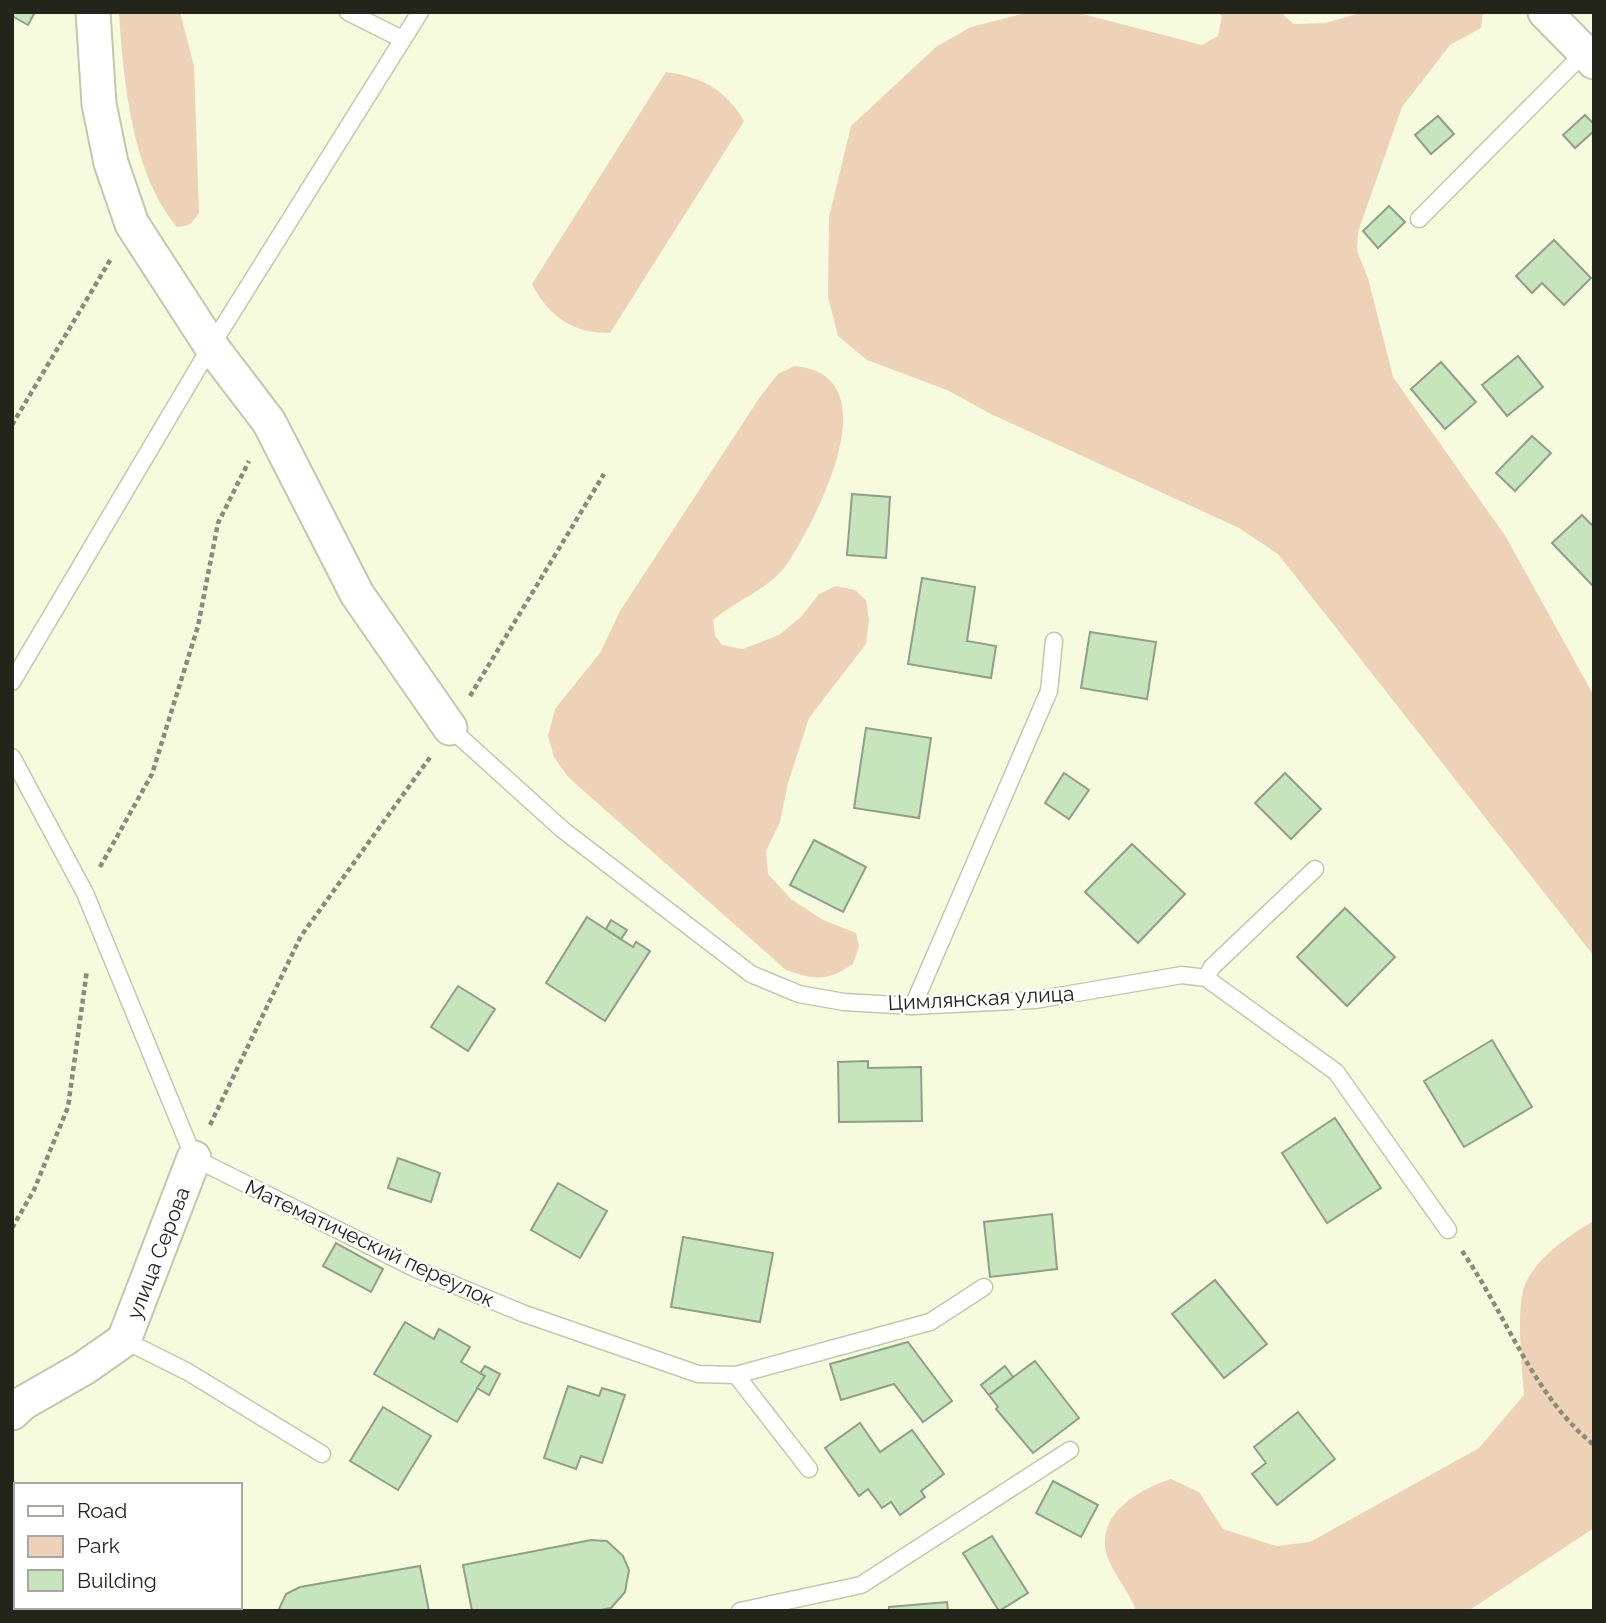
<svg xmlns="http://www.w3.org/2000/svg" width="1606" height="1623" viewBox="0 0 1606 1623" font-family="Raleway,sans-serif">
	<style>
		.green { fill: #eed2b8 }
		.building { fill: #c7e5bc; stroke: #8f9f89; stroke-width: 2 }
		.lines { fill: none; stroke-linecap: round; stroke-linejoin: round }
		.service-casing { stroke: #c3c7ac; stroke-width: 19 }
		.minor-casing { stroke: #c3c7ac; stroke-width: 37 }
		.path { stroke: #898c78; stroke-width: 4.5; stroke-dasharray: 5 3.5; stroke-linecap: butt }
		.service { stroke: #fff; stroke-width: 16 }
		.minor { stroke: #fff; stroke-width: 33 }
		.labels { text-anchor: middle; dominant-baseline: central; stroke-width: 5; stroke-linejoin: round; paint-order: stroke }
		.street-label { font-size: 21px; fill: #23251a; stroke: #fff }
	</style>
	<rect width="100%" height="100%" fill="#f7fbde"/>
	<g class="green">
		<path d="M119 12H180L194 66 199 213C193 222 189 227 177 227 132 175 123 79 119 12Z"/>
		<path d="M1075 12 1202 45 1218 36 1222 16 1217 12H1280L1294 24 1325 23 1364 12H1483L1481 28 1450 45 1402 107 1358 232 1357 251 1368 278 1393 377 1506 537 1594 696V956L1278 554 1239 528 991 414 947 390 867 360 838 336 828 297 829 217 851 126 936 47 971 27 1022 14Z"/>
		<path d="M666 72C702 77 726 90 744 121L610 333C574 334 548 316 532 284Z"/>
		<path d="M794 366C892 374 818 516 789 561 773 588 736 600 713 620L715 636 722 645 743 649 779 635 801 617 819 594 836 586 855 590 866 600 869 620 866 644 809 718 788 783 780 822 766 851 768 874 791 899 823 920 856 933 859 946 853 964C826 982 816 980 786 970L568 777 554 757 548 736 555 709 600 653 620 611 760 397 778 374Z"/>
		<path d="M1594 1221V1528L1468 1611H1136C1130 1593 1118 1580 1110 1563 1089 1519 1136 1490 1171 1479L1199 1492 1223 1529 1276 1546 1310 1542 1479 1448 1524 1395C1522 1368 1515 1305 1526 1282 1539 1256 1569 1235 1594 1221Z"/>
	</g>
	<g class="building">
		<path d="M12 12H35L28 25 12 16Z"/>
		<path d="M1585 115 1594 124V131L1575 148 1563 135Z"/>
		<path d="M1438 116 1454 134 1431 154 1415 135Z"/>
		<path d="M1389 206 1405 222 1378 248 1363 231Z"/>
		<path d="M1554 240 1591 278 1564 305 1542 283 1532 293 1516 276Z"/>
		<path d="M1518 356 1543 387 1507 416 1482 385Z"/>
		<path d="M1441 362 1476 402 1445 429 1411 389Z"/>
		<path d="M1532 436 1551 453 1515 491 1496 473Z"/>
		<path d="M852 494 890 497 886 558 847 555Z"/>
		<path d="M1582 515 1594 527 1593 586 1552 543Z"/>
		<path d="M922 578 975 587 967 641 996 646 991 678 908 664Z"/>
		<path d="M1090 632 1156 642 1147 699 1081 688Z"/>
		<path d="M866 728 931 738 919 818 854 808Z"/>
		<path d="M1064 773 1089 790 1069 819 1045 803Z"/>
		<path d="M1285 773 1321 809 1291 839 1255 803Z"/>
		<path d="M814 840 866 867 843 912 790 885Z"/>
		<path d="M1132 844 1185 894 1138 943 1085 892Z"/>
		<path d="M1345 908 1395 957 1347 1006 1297 957Z"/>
		<path d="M587 917 633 947 636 942 650 951 605 1021 546 983Z"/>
		<path d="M611 920 627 930 621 939 606 929Z"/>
		<path d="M458 986 495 1009 468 1051 431 1027Z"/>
		<path d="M1492 1040 1532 1107 1464 1147 1424 1081Z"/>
		<path d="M868 1061V1068L921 1067 922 1121 839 1122 838 1062Z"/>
		<path d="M1335 1118 1381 1188 1327 1223 1282 1153Z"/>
		<path d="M398 1158 440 1173 431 1202 388 1188Z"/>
		<path d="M558 1183 607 1211 580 1258 531 1230Z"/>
		<path d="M1052 1214 1057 1269 990 1277 984 1222Z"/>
		<path d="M683 1237 773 1253 760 1322 671 1307Z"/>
		<path d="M336 1243 383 1269 371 1292 323 1266Z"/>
		<path d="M1215 1280 1267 1344 1224 1378 1172 1314Z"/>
		<path d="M405 1322 434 1339 439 1329 470 1347 461 1362 485 1376 457 1422 374 1374Z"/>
		<path d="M908 1342 952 1401 923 1422 894 1384 841 1400 830 1364Z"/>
		<path d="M1035 1361 1079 1418 1033 1453 996 1409 998 1407 989 1395Z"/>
		<path d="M485 1366 500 1374 489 1395 477 1388 485 1376 480 1373Z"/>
		<path d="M1005 1366 1013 1377 989 1395 981 1385Z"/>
		<path d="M568 1386 599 1396 602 1388 625 1395 602 1463 581 1456 576 1469 544 1458Z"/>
		<path d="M383 1407 431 1436 398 1490 350 1461Z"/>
		<path d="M1298 1412 1335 1459 1277 1505 1252 1474 1266 1463 1254 1447Z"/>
		<path d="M860 1423 880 1452 912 1430 944 1474 921 1491 925 1497 900 1515 891 1502 882 1508 868 1489 859 1496 825 1448Z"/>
		<path d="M1053 1481 1098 1505 1081 1537 1036 1513Z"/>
		<path d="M992 1536 1028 1593 999 1611 963 1553Z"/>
		<path d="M591 1540 607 1541 623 1556 629 1570 625 1592 611 1608 595 1611H472L463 1565Z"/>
		<path d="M420 1566 429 1611H278L286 1594 300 1587Z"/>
		<path d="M947 1602 948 1611H889V1607Z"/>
	</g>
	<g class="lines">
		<defs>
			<g id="service">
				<path d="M348 12 402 39"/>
				<path d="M1419 219 1583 54"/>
				<path d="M12 682 211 346 420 12"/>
				<path d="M450 728 563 830 751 974 799 994 844 1002 913 1006 1035 1000 1182 975 1206 978 1336 1072 1448 1230"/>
				<path d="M12 757 85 893 194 1158 416 1269 522 1313 698 1374 736 1375 930 1322 984 1287"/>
				<path d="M1206 978 1212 967 1315 869"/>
				<path d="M913 1006 1049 691 1054 641"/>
				<path d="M124 1340 188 1372 322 1454"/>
				<path d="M736 1375 809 1469"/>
				<path d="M740 1611 861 1585 1070 1450"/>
			</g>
			<g id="minor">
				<path d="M93 12 99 104 111 163 132 224 211 346 269 422 357 594 450 728"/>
				<path d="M1545 12 1594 62"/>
				<path d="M12 1413 23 1403 84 1368 124 1340 194 1158"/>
			</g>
		</defs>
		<use href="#service" class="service-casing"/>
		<use href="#minor" class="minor-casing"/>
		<g class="path">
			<path d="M12 425 112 257"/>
			<path d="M470 696 604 474"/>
			<path d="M100 867 152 774 198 626 218 523 249 461"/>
			<path d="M210 1125 301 936 431 756"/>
			<path d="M12 1228 34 1190 68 1107 87 970"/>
			<path d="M1462 1251C1506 1314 1533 1396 1594 1445"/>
		</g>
		<use href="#service" class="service"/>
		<use href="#minor" class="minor"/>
	</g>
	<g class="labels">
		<g class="street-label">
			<text transform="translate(981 998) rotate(-3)">Цимлянская улица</text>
			<text transform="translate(370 1243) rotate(25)">Математический переулок</text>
			<text transform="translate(158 1253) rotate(-69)">улица Серова</text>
		</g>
	</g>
	<rect width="1606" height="1623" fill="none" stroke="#23251a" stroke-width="28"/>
	<rect x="14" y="1483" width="228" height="126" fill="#ffffff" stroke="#a7a8a3" stroke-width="2"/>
	<rect x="28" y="1506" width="35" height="10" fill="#ffffff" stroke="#a7a8a3" stroke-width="2"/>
	<text x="77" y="1518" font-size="21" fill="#23251a">Road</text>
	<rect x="28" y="1536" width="35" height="21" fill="#eed2b8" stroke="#a7a8a3" stroke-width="2"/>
	<text x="77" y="1553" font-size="21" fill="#23251a">Park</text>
	<rect x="28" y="1570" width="35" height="21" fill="#c7e5bc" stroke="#a7a8a3" stroke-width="2"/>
	<text x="77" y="1588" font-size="21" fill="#23251a">Building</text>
</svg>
